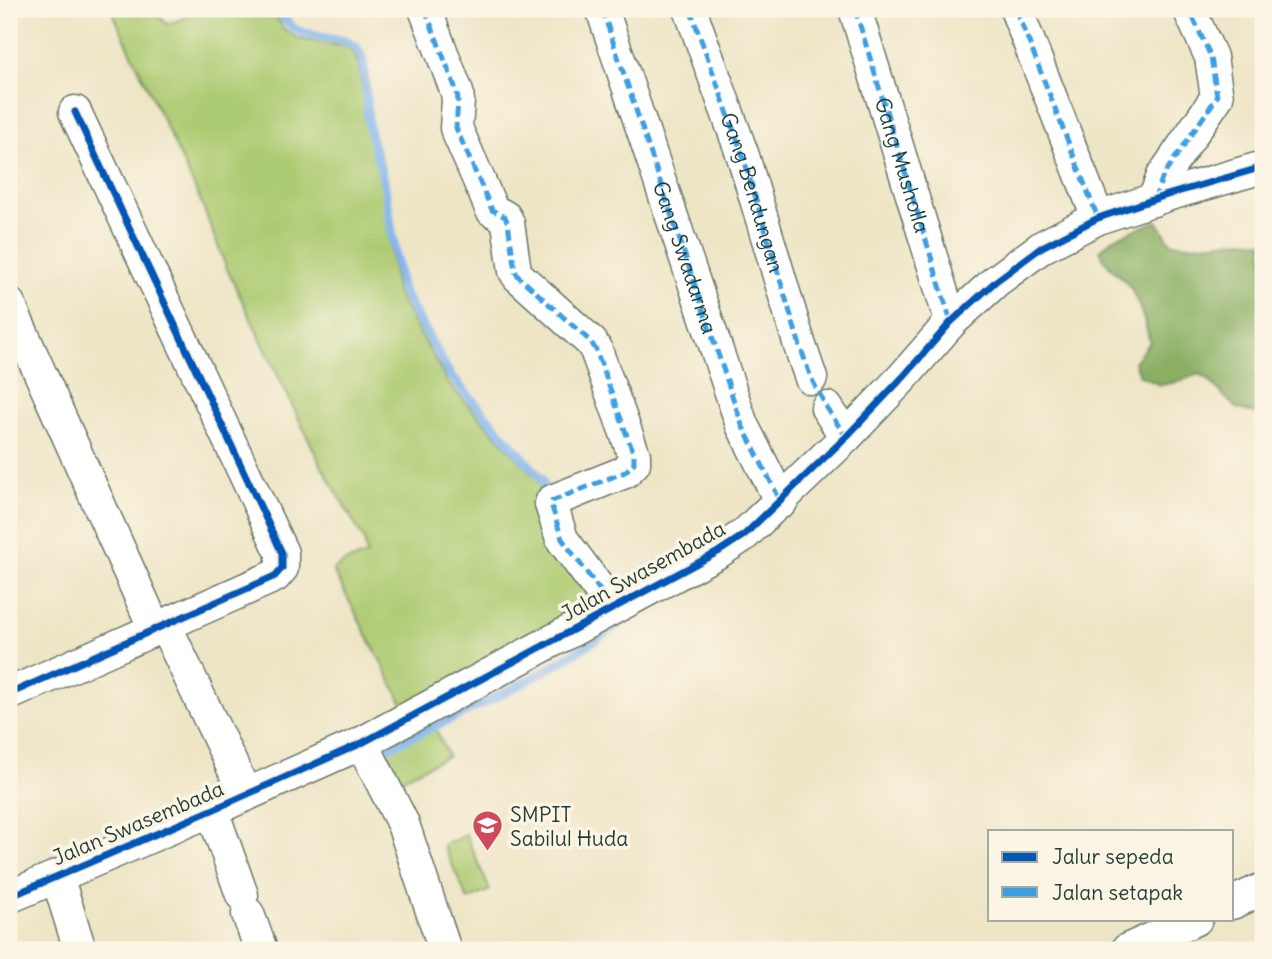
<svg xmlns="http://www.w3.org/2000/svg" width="1272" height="959" viewBox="0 0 1272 959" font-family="Delius,sans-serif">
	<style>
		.green { fill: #adcb72; stroke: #668453; stroke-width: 2 }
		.forest { fill: #8aaf64; stroke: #54764c; stroke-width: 2 }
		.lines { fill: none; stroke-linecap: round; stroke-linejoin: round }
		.stream { stroke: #81b4ee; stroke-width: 9 }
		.street-casing { stroke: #677867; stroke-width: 35 }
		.street { stroke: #fff; stroke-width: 32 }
		.quiet { stroke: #3c9ee2; stroke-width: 5; stroke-dasharray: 10 5; stroke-linecap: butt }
		.cycleway-casing { stroke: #fcf5e5; stroke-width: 11 }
		.cycleway { stroke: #0057b8; stroke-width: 7 }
		.labels { text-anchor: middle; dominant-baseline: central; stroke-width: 7; stroke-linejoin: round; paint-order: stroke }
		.street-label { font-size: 21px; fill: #1f3d34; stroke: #fcf5e5 }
		.poi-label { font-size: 21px; fill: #1f3d34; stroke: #fcf5e5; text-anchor: start }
	</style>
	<rect width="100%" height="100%" fill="#fcf5e5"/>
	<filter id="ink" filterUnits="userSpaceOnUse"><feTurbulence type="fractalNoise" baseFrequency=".0143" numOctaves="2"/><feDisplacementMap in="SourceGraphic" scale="14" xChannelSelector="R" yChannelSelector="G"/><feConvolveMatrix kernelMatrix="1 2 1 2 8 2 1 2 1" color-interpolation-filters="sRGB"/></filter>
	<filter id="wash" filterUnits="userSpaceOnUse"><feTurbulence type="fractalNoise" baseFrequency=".00686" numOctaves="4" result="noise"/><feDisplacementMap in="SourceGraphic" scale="28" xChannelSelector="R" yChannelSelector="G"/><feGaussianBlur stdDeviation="1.57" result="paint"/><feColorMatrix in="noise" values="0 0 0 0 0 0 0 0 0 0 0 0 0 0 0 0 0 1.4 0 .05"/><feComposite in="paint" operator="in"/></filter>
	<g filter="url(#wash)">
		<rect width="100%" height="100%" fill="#eee5c6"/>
		<g class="green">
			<path d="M111 9H151L167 24 183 19 188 9H273L274 14 284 29 299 39 347 47 354 52 359 67 368 130 381 179 386 211 396 292 448 383 537 479 541 489 543 505 599 602 404 706 333 570 345 562 367 555 364 540 320 463 227 269 200 199Z"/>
			<path d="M434 726 448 756 399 780 385 749Z"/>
			<path d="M466 835 490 890 468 900 443 845Z"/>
		</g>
		<path class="forest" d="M1157 221 1168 239 1172 243 1191 245 1242 240 1263 242V416L1236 408 1208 379 1199 374 1177 382 1160 385 1139 375 1134 362 1150 342C1146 324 1140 305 1131 289 1122 275 1104 266 1100 250L1114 238Z"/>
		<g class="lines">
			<g class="stream">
				<path d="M277 9 282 17 295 29 304 33 346 41 357 48 363 60 369 130 384 181 401 288 450 375 541 478 547 494"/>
				<path d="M9 16 14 9"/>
				<path d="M614 588 706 540"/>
				<path d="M387 748C468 711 550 675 622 621L617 615"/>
			</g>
		</g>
	</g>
	<g filter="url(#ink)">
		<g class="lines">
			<defs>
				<g id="street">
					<path d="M425 9 457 92 458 101 456 128 492 210 505 217 508 223 515 271 518 276 591 342 596 350 634 455V463L625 472 552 501 551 504 562 539 613 608"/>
					<path id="s1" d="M602 9 742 425 781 502"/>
					<path id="s2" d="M690 9 743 156 800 346 811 378"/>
					<path id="s3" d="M855 9 951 322"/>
					<path d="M1016 9 1098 218"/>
					<path d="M1154 200 1163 176 1217 97 1211 57 1189 9"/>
					<path d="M9 304 155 629"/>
					<path d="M827 408 846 437"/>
					<path d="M165 625 246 795"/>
					<path d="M9 694 275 576 282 568V553L75 112"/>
					<path d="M362 743 403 824 445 950"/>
					<path d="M212 810 242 895"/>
					<path d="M57 876 80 950"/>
					<path d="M9 897 212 810 362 743 718 552 744 535 846 437 903 377 951 322 996 281 1042 247 1098 218 1167 195 1263 167"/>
					<path d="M1232 903 1263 889"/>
					<path d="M248 914 261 950"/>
					<path d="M1127 950 1196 919"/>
				</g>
			</defs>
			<use href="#street" class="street-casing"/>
			<use href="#street" class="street"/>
			<g class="quiet">
				<path d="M425 9 457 92 458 101 456 128 492 210 505 217 508 223 515 271 518 276 591 342 596 350 634 455V463L625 472 552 501 551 504 562 539 613 608"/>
				<path d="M602 9 742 425 781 502"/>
				<path d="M690 9 743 156 800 346 811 378 827 408 846 437"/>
				<path d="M855 9 951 322"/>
				<path d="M1016 9 1098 218"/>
				<path d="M1154 200 1163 176 1217 97 1211 57 1189 9"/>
			</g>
			<defs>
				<g id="cycleway">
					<path d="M9 694 275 576 282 568V553L75 112"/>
					<path d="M9 897 212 810 362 743 718 552 744 535 846 437 903 377 951 322 996 281 1042 247 1098 218 1167 195 1263 167"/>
				</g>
			</defs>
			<use href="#cycleway" class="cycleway-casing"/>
			<use href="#cycleway" class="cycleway"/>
		</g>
	</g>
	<defs>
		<symbol id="school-pin" viewBox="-11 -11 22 30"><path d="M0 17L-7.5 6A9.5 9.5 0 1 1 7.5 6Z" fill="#d1495b" stroke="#fcf5e5"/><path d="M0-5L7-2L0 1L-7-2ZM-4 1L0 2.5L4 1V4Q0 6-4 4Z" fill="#fff"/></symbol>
	</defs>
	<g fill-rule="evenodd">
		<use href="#school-pin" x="470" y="808" width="35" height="47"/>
	</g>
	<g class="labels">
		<g class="street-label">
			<text stroke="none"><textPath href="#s3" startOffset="163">Gang Musholla</textPath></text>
			<text stroke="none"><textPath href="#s2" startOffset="194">Gang Bendungan</textPath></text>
			<text stroke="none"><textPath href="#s1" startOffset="262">Gang Swadarma</textPath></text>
			<text transform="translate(643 571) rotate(-29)">Jalan Swasembada</text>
			<text transform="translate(138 823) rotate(-23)">Jalan Swasembada</text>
		</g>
		<g class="poi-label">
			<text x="510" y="814">SMPIT<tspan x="510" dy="24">Sabilul Huda</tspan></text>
		</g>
	</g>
	<rect width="1272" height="959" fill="none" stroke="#fcf5e5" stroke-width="35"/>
	<rect x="988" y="830" width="245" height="91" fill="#fcf5e5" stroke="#a4ab9e" stroke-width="2"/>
	<rect x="1002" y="852" width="35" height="10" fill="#0057b8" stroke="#a4ab9e" stroke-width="2"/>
	<text x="1052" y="864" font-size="21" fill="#1f3d34">Jalur sepeda</text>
	<rect x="1002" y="887" width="35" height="10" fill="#3c9ee2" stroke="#a4ab9e" stroke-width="2"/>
	<text x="1052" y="900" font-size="21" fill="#1f3d34">Jalan setapak</text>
</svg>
